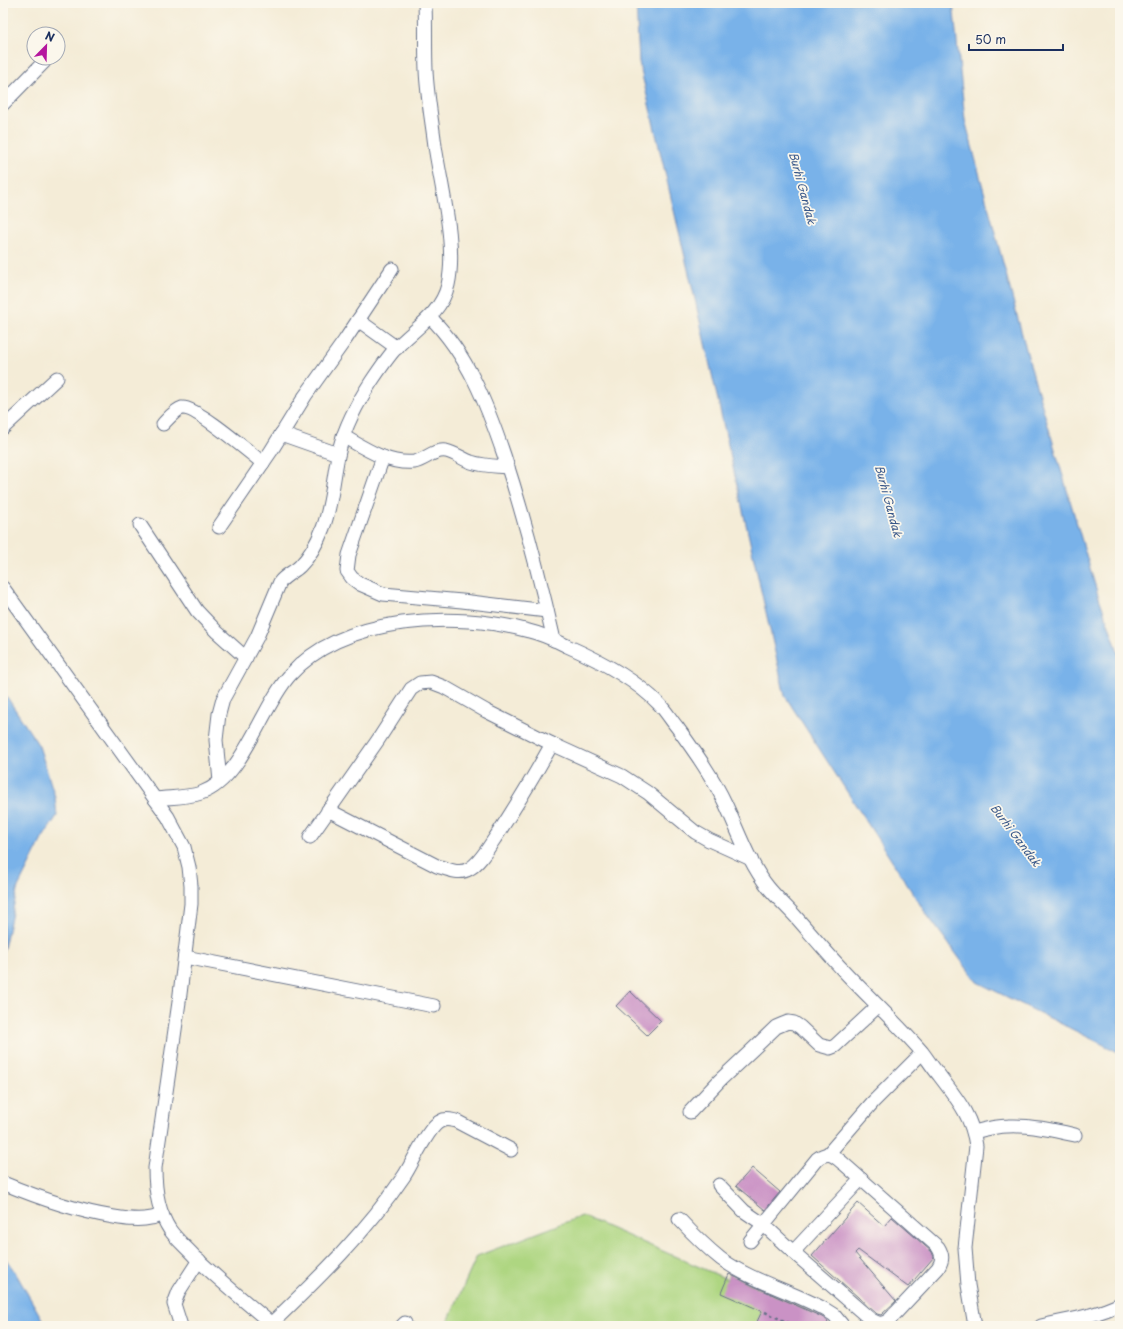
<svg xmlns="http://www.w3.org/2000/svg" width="1123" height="1329" viewBox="0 0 1123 1329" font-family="'Playpen Sans',sans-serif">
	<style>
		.green { fill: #aed681; stroke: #648270 }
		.water { fill: #79b2e9; stroke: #4a70a4 }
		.building { fill: #ca92c5 }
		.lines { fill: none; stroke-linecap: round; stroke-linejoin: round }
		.minor-casing { stroke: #677188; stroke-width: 15 }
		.path { stroke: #677188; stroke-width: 2.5; stroke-dasharray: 3 3; stroke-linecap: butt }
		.minor { stroke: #fff; stroke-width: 13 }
		.labels { text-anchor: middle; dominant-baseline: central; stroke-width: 3.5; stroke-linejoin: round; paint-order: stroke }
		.water-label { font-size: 11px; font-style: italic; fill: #375688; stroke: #fbf7ec }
	</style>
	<rect width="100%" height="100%" fill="#fbf7ec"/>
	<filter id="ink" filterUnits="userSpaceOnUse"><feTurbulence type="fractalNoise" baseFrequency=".025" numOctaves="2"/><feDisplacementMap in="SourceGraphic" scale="8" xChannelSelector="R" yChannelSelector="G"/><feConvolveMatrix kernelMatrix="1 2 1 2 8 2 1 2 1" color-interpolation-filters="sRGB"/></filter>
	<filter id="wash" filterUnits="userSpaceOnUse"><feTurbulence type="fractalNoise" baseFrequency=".012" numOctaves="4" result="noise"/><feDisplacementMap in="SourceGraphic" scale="16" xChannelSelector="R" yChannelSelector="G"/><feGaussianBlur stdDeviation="0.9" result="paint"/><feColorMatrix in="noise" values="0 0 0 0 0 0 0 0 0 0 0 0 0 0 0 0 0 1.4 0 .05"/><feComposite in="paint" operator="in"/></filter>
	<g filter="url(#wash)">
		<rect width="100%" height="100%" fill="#f4ecd7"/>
		<path class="green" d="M582 1216 727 1279 729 1274 736 1277 826 1317 829 1326H446L477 1256Z"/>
		<g class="water">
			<path d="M636 3H953L965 120 1031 368 1097 592 1120 657V1053L977 982 925 912 785 696 694 295 639 62Z"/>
			<path d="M3 691 39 746 55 797 57 816 42 839 18 887 3 952Z"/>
			<path d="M3 1255 15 1272 46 1326H3Z"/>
		</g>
		<g id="blocks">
			<g class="building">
				<path d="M630 991 661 1021 647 1035 616 1006Z"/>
				<path d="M752 1168 780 1192 765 1210 736 1186Z"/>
				<path d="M858 1203 884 1226 892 1217 932 1252 934 1257 908 1287 858 1250 855 1253 896 1301 881 1315 877 1314 812 1256Z"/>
				<path d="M729 1274 756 1287 822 1317 827 1320 829 1326H755L762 1311 721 1293Z"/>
			</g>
		</g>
	</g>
	<g filter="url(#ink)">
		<use href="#blocks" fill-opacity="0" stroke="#677188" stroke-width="1"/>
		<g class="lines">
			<defs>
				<g id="minor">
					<path d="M3 104 44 62"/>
					<path d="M430 317C468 355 487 405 504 455 524 516 540 578 554 640"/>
					<path d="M358 320 397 348"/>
					<path d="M163 424C168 419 175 410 182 408 196 406 250 453 263 463"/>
					<path d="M3 428 57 378"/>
					<path d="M281 434 338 454"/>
					<path d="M343 436C364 448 389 465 414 462 426 460 433 449 446 451 455 453 463 459 471 462 483 466 495 466 508 467"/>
					<path d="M383 457 349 555 347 571 352 578 360 584 383 594 462 601 547 611"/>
					<path d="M140 525 197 611 217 632 246 658"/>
					<path d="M219 527 271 451 305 396 345 340 392 269"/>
					<path d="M3 588 168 817 184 847 189 867 191 886V904L179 1002 155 1168C155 1189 158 1212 170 1230 177 1240 187 1248 195 1257 220 1281 247 1303 274 1326"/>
					<path d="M220 781 216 740 219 714 223 699 257 637 280 582C285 575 294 572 300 566 310 556 318 541 323 528 333 502 333 474 340 447 346 424 358 402 371 382 379 370 387 358 396 348 415 328 441 314 448 285 457 245 441 187 435 146 432 121 427 95 426 70 425 48 426 25 425 3"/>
					<path d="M155 799C170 797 186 798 201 793 243 779 261 707 290 675 343 615 457 611 529 631 542 634 555 640 567 646 599 660 634 678 659 704 666 711 671 720 677 727 695 752 713 777 726 805 739 833 749 863 768 887 777 898 787 907 796 917 811 934 826 952 842 969 868 997 897 1023 922 1052 928 1060 933 1068 939 1075 957 1099 972 1116 976 1146L965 1248 968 1285 975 1326"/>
					<path d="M328 810 437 866C447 869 459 875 469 869 480 863 488 848 495 838 515 808 534 776 552 744"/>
					<path d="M310 837 378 740 411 689 420 683 431 682 444 687 486 711 552 744 622 776 648 793 695 832 709 840 751 859"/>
					<path d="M185 957 434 1006"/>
					<path d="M690 1112 720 1080 752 1050 776 1027 783 1024 788 1022 794 1023 800 1027 819 1045 830 1048 835 1046 878 1006"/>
					<path d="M974 1132C985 1129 996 1126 1008 1126 1030 1125 1053 1130 1075 1135"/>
					<path d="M828 1154 873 1102 922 1053"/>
					<path d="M3 1183C39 1198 76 1211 114 1217 126 1219 139 1221 151 1218 155 1218 158 1215 162 1214"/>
					<path d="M719 1185 744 1211 763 1224 793 1252 870 1319C878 1324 883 1325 890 1319L938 1268C943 1260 943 1255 938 1247L844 1164C834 1156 829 1150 817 1159L750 1241"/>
					<path d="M679 1219C692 1233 706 1247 721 1259 753 1282 792 1291 826 1310L834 1315 843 1326"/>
					<path d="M793 1252 861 1179"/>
					<path d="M271 1324C319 1278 367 1231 404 1176 413 1163 428 1126 441 1121 446 1118 451 1120 456 1121L511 1150"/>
					<path d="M181 1326 174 1304 179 1291 199 1260"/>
					<path d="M402 1326 405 1323"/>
					<path d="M1041 1326C1067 1320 1096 1316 1120 1304"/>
				</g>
			</defs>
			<use href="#minor" class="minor-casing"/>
			<path class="path" d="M765 1312 795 1326"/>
			<use href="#minor" class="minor"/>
		</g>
	</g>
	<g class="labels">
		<g class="water-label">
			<text transform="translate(803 188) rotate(75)">Burhi Gandak</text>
			<text transform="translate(889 501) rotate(75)">Burhi Gandak</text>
			<text transform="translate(1016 835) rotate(53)">Burhi Gandak</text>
		</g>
	</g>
	<rect width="1123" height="1329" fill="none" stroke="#fbf7ec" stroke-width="16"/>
	<g transform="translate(46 46) rotate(23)"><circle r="19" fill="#fbf7ec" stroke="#a1a7b3"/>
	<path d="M0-3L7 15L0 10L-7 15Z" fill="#b5179e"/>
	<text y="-6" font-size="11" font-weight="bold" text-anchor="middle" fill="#1b2f5e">N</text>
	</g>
	<path d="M969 44v6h94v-6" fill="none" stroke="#1b2f5e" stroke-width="2"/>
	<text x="975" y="44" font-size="12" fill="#1b2f5e" stroke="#fbf7ec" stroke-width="3" paint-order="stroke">50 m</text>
</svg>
